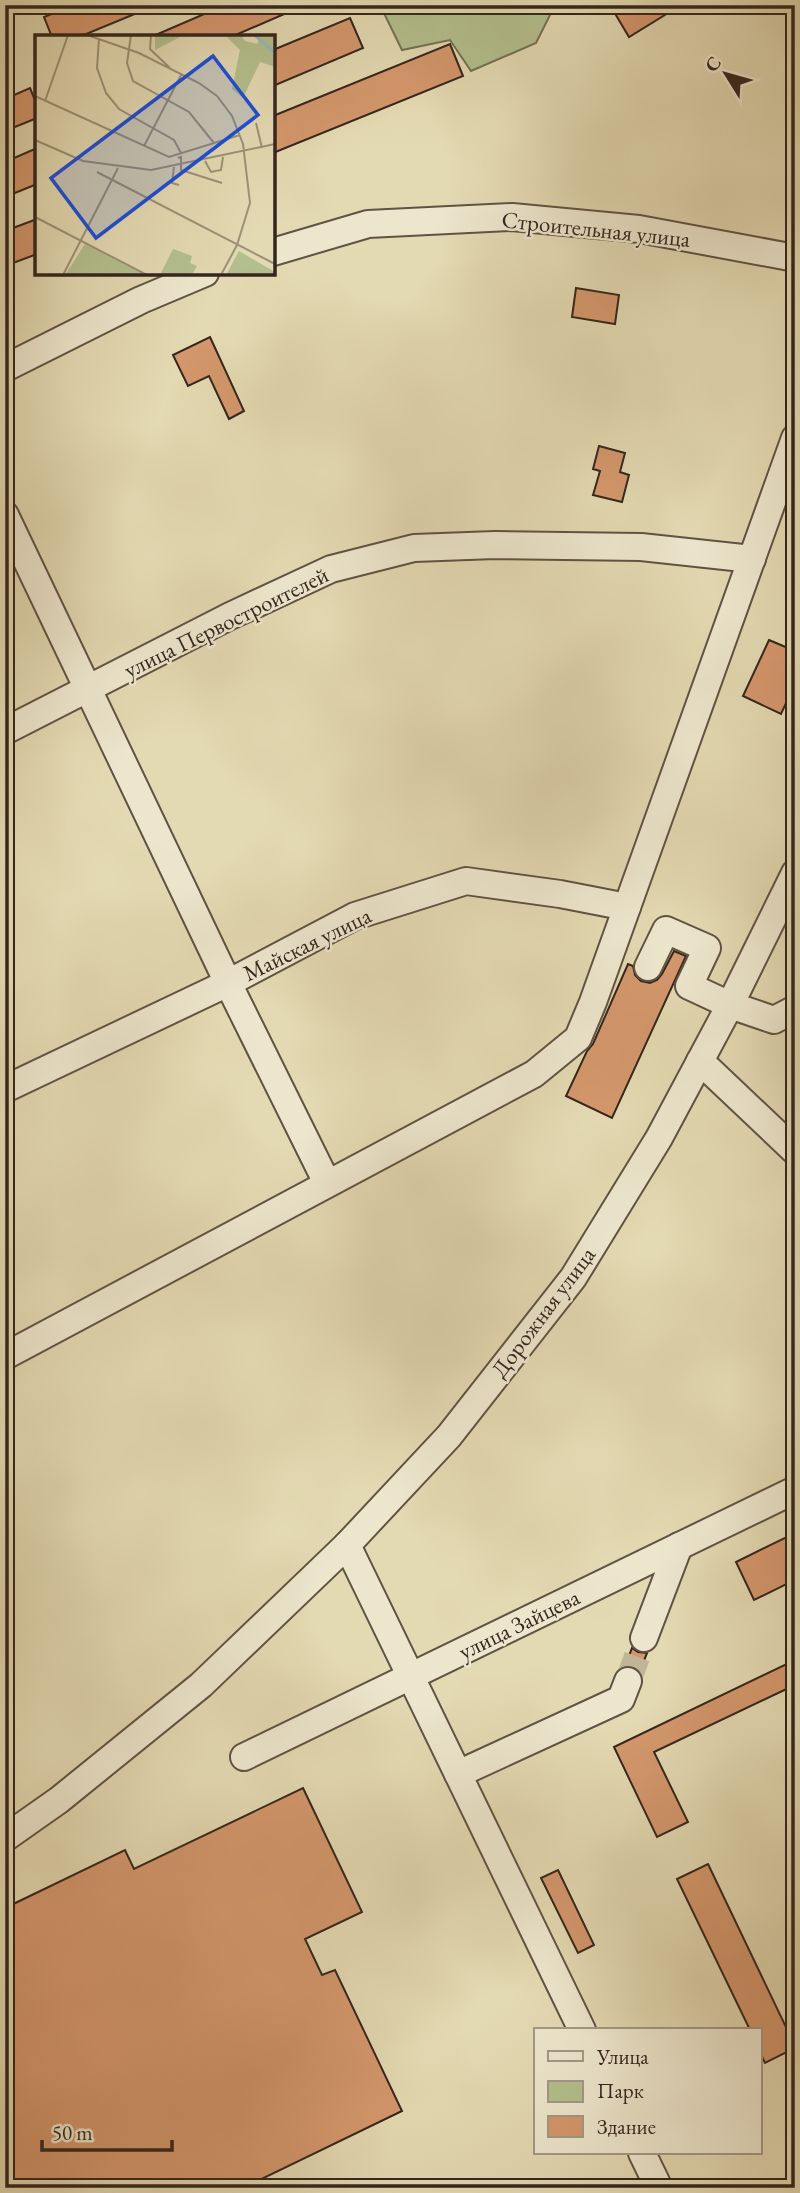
<svg xmlns="http://www.w3.org/2000/svg" width="800" height="2193" viewBox="0 0 800 2193" font-family="'EB Garamond',serif">
	<style>
		.green { fill: #b3bf8d; stroke: #747256; stroke-width: 2 }
		.building { fill: #d4976c; stroke: #34261e; stroke-width: 2 }
		.lines { fill: none; stroke-linecap: round; stroke-linejoin: round }
		.minor-tunnel { stroke: #c0b594; stroke-width: 26; stroke-dasharray: 26 13; stroke-linecap: butt }
		.minor-casing { stroke: #605343; stroke-width: 30 }
		.minor { stroke: #ede6cd; stroke-width: 26 }
		.labels { text-anchor: middle; dominant-baseline: central; stroke-width: 5; stroke-linejoin: round; paint-order: stroke }
		.street-label { font-size: 23px; fill: #34261e; stroke: #ede6cd }
		.inset-river { fill: none; stroke: #9bb7b9; stroke-width: 3.5 }
		.inset-road { fill: none; stroke: #9d9177; stroke-width: 2 }
		.view { fill: #1d4ed8; fill-opacity: 0.15; stroke: #1d4ed8; stroke-width: 3.5 }
		.inset-edge { fill: none; stroke: #34261e; stroke-width: 3.5 }
	</style>
	<rect width="100%" height="100%" fill="#e3d9b2"/>
	<filter id="stains"><feTurbulence type="fractalNoise" baseFrequency=".00286" numOctaves="4"/><feColorMatrix values="0 0 0 0 .2 0 0 0 0 .09 0 0 0 0 .02 0 0 0 .5 -.17"/></filter>
	<radialGradient id="worn" r=".72"><stop offset=".6" stop-color="#630" stop-opacity="0"/><stop offset="1" stop-color="#630" stop-opacity=".3"/></radialGradient>
	<path class="green" d="M380 5H555L536 43 471 71 450 40 402 50Z"/>
	<g class="building">
		<path d="M73 5H154V6L79 37H52L44 17Z"/>
		<path d="M225 5H305L231 37H151Z"/>
		<path d="M610 5H681L629 37Z"/>
		<path d="M350 18 363 48 273 86V50Z"/>
		<path d="M450 44 463 76 273 153V116Z"/>
		<path d="M30 88 37 105V118L5 131V99Z"/>
		<path d="M37 148V184L5 197V162Z"/>
		<path d="M37 219V254L5 266V231Z"/>
		<path d="M576 288 619 295 615 324 572 317Z"/>
		<path d="M210 337 244 411 229 419 209 376 188 386 173 355Z"/>
		<path d="M599 446 625 453 620 472 629 475 622 502 593 495 600 471 593 469Z"/>
		<path d="M769 640 795 651V684L781 714 743 696Z"/>
		<path d="M674 951 686 956 612 1118 566 1096 587 1051 593 1044 628 964 633 966 635 975 641 981 650 983 657 980 662 974Z"/>
		<path d="M795 1533V1580L754 1600 736 1562Z"/>
		<path d="M632 1648 638 1652 647 1653 640 1671 633 1666H625Z"/>
		<path d="M795 1660V1685L654 1752 688 1822 657 1837 614 1747Z"/>
		<path d="M303 1788 362 1912 305 1939 322 1975 335 1970 402 2111 243 2188H10L5 2179V1908L125 1850 134 1869Z"/>
		<path d="M708 1864 795 2046V2048L765 2063 760 2052V2030H750L677 1879Z"/>
		<path d="M558 1870 594 1945 578 1953 541 1878Z"/>
	</g>
	<g class="lines">
		<path class="minor-tunnel" d="M628 1681 644 1638"/>
		<defs>
			<g id="minor">
				<path d="M273 252 368 224 512 217 639 229 795 258"/>
				<path d="M5 368 141 300 205 273"/>
				<path d="M5 515 228 983 327 1183"/>
				<path d="M5 731 230 616 331 569 414 548 495 545 641 547 752 559"/>
				<path d="M648 967 666 930 707 948 689 986 730 1005 774 1020 795 1009"/>
				<path d="M700 1061 795 1151"/>
				<path d="M5 1089 228 983 355 916 466 881 560 894 627 907"/>
				<path d="M5 1356 534 1074 578 1038 593 1002 795 438"/>
				<path d="M347 1545 582 2030"/>
				<path d="M644 1638 679 1546"/>
				<path d="M244 1757 795 1490"/>
				<path d="M458 1774 621 1699 628 1681"/>
				<path d="M5 1838 59 1800 201 1685 347 1545 449 1436 573 1278 659 1138 730 1005 795 873"/>
				<path d="M642 2153 659 2188"/>
			</g>
		</defs>
		<use href="#minor" class="minor-casing"/>
		<use href="#minor" class="minor"/>
	</g>
	<g class="labels">
		<g class="street-label">
			<text transform="translate(596 229) rotate(6)">Строительная улица</text>
			<text transform="translate(226 622) rotate(-26)">улица Первостроителей</text>
			<text transform="translate(307 944) rotate(-26)">Майская улица</text>
			<text transform="translate(543 1312) rotate(-53)">Дорожная улица</text>
			<text transform="translate(519 1624) rotate(-26)">улица Зайцева</text>
		</g>
	</g>
	<g transform="translate(35 35)">
		<rect width="240" height="240" fill="#e3d9b2"/>
		<path d="M120 0H149L120 15ZM190 0H206L210 6 222 9 226 0H240V32L225 27 208 63 197 54 205 15ZM50 209 110 240H30ZM138 214 157 221 155 228 162 231 157 240H125ZM204 216 240 237V240H191Z" fill="#b3bf8d"/>
		<path class="inset-river" d="M220 0 240 18"/>
		<path class="inset-road" d="M52 0 104 18 164 48 182 61 197 81 208 109 215 168 202 210 186 240M96 0 92 28 98 46 154 77 179 108M116 0 115 14 135 33M64 3 62 33 71 58 84 74 139 105 146 118M0 61 134 122 205 100M10 66 33 0M221 88 227 113M0 105 48 126 116 135 240 109M109 111 146 40M143 123 146 122V135L187 148M170 126 176 137 186 135 188 122M139 132 137 148 144 150M62 137 240 229M0 182 112 240M28 240 83 133"/>
		<path class="view" d="M178 21 223 80 61 203 16 143Z"/>
		<rect width="240" height="240" class="inset-edge"/>
	</g>
	<rect width="800" height="2193" fill="none" stroke="#e3d9b2" stroke-width="28"/>
	<rect x="7" y="7" width="786" height="2179" fill="none" stroke="#34261e" stroke-width="3.5"/>
	<rect x="14" y="14" width="772" height="2165" fill="none" stroke="#34261e" stroke-width="2"/>
	<rect x="534" y="2028" width="228" height="126" fill="#ede6cd" stroke="#a39987" stroke-width="2"/>
	<rect x="548" y="2051" width="35" height="10" fill="#ede6cd" stroke="#a39987" stroke-width="2"/>
	<text x="597" y="2064" font-size="21" fill="#34261e">Улица</text>
	<rect x="548" y="2081" width="35" height="21" fill="#b3bf8d" stroke="#a39987" stroke-width="2"/>
	<text x="597" y="2098" font-size="21" fill="#34261e">Парк</text>
	<rect x="548" y="2116" width="35" height="21" fill="#d4976c" stroke="#a39987" stroke-width="2"/>
	<text x="597" y="2134" font-size="21" fill="#34261e">Здание</text>
	<g transform="translate(726 74) rotate(307)" stroke="#ede6cd" stroke-width="5" paint-order="stroke">
	<path d="M0-5L12 26L0 18L-12 26Z" fill="#34261e"/>
	<text y="-10" font-size="19" font-weight="bold" text-anchor="middle" fill="#34261e">С</text>
	</g>
	<path d="M42 2140v10h130v-10" fill="none" stroke="#34261e" stroke-width="3.5"/>
	<text x="52" y="2140" font-size="21" fill="#34261e" stroke="#ede6cd" stroke-width="5" paint-order="stroke">50 m</text>
	<rect width="100%" height="100%" filter="url(#stains)"/>
	<rect width="100%" height="100%" fill="url(#worn)"/>
</svg>
